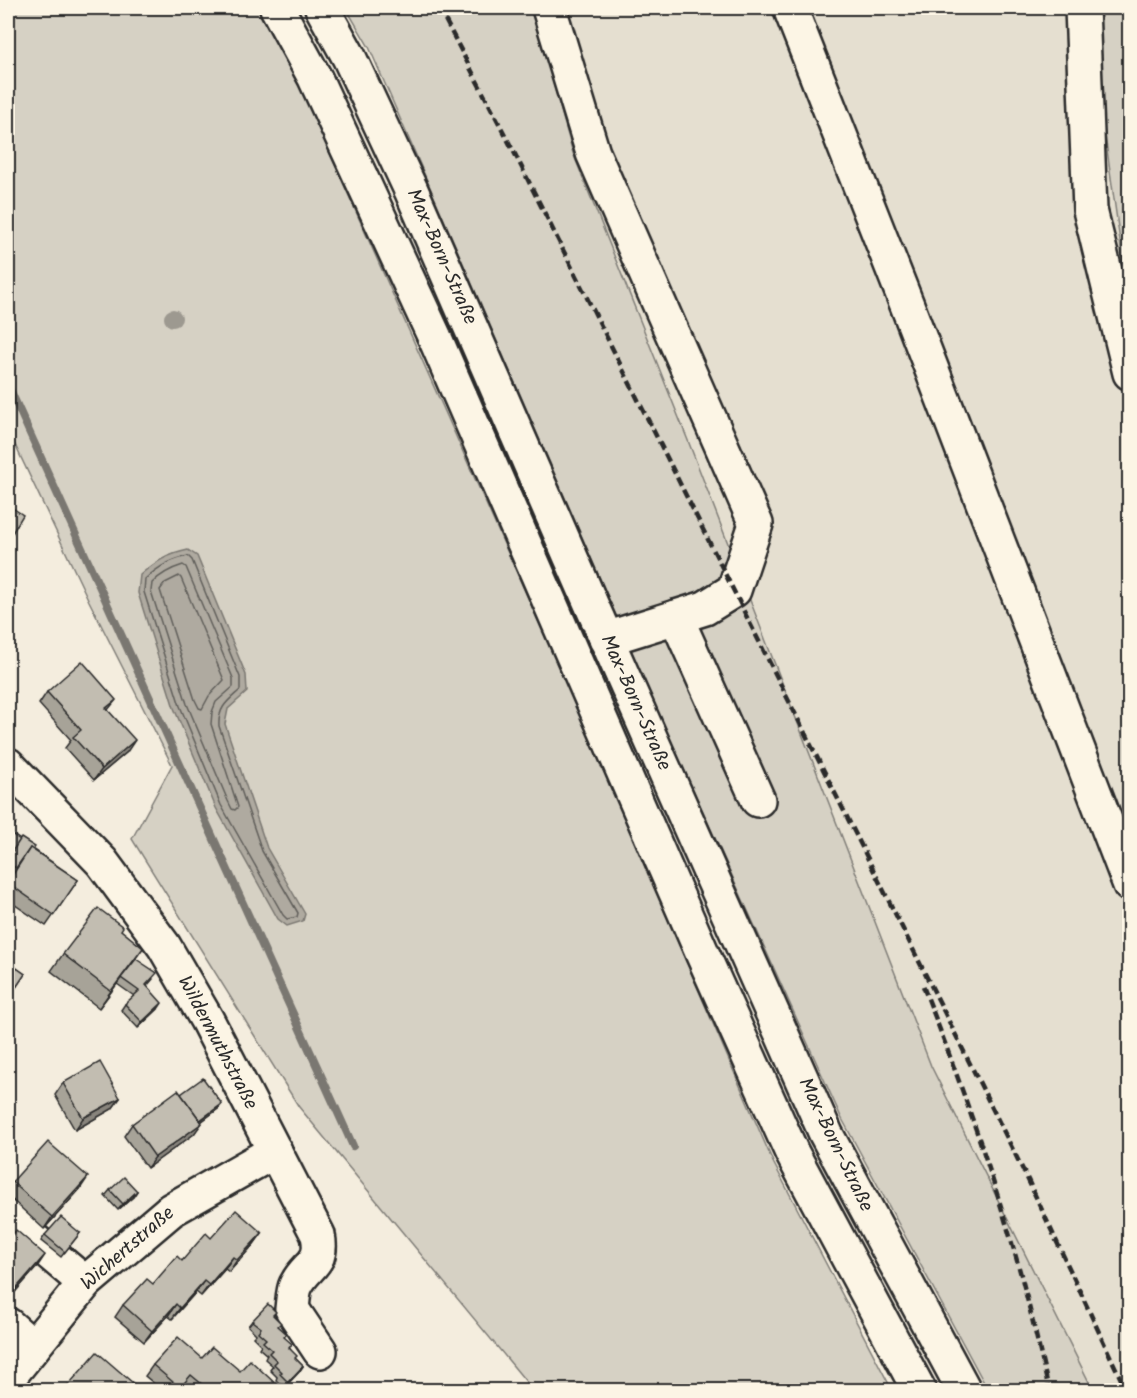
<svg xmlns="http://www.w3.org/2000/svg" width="1137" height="1398" viewBox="0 0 1137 1398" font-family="Kalam,sans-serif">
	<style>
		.built { fill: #e5dfd0 }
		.green { fill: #d6d1c4; stroke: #807e78; stroke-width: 1.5 }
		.water { fill: #afaaa0; stroke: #7a7771; stroke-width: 1.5 }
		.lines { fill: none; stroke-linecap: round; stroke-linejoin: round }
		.shore { stroke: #605e5a; stroke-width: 1.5 }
		.stream { stroke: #7a7771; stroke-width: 8 }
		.minor-casing { stroke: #2b2b2b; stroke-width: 38 }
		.major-casing { stroke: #2b2b2b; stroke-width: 38 }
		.minor { stroke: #fcf5e5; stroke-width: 33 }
		.major { stroke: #fcf5e5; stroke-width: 33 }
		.rail { stroke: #2b2b2b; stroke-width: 4.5; stroke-dasharray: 9 4.5; stroke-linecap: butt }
		.tree { fill: #9d9990 }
		.wall { fill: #a7a398; stroke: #2b2b2b; stroke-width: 1.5 }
		.shaded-wall { fill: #88847c; stroke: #2b2b2b; stroke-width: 1.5 }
		.building { fill: #c2bdb1; stroke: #2b2b2b; stroke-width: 1.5 }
		.labels { text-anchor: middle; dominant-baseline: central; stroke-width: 6; stroke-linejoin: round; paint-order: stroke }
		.street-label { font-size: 20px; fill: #2b2b2b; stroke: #fcf5e5 }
	</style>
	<rect width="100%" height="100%" fill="#f4edde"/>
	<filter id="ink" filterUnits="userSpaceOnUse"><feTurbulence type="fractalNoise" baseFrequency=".0167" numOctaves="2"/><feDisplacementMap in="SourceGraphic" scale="12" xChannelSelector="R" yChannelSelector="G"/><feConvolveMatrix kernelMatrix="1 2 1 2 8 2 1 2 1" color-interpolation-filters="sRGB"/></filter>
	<g filter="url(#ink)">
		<path class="built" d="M532 8H1087L1130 305 1129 1390H1093L931 1066 573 153Z"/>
		<g class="green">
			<path d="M8 8H259L300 86 557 663 773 1162 892 1390H533L299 1107 132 839 172 765 89 601 8 430Z"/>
			<path d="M346 8H532L573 153 687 438 931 1066 1093 1390H988L841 1117 658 712 369 47Z"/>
			<path d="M1087 8H1129V305Z"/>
		</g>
		<path class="water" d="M188 550 197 556 246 675 247 692 228 709 225 724 267 848 305 914 303 921 287 926 278 919 216 808 174 708 138 593 140 575C155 562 168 554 188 550Z"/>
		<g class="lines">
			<g class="shore">
				<path d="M188 556 192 560 240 677V690C228 701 218 707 219 726L262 851 298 913 297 917 287 919 283 915 221 805 180 706 144 592 145 579C158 567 171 559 188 556Z"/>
				<path d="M183 565 186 567 233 678V687L216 702 212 712 211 724 238 807 235 810 232 809 228 801 187 704 151 591 152 583C161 574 170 569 183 565Z"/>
				<path d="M179 576 181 578 224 680 209 696 202 709 199 708 195 700 160 590 165 583Z"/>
			</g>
			<path class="stream" d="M8 385 353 1146"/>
			<defs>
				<g id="minor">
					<path d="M549 8 593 153 756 524 734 590 705 608 606 639"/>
					<path d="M790 8 907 305 1130 885"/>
					<path d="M1082 8 1090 210 1130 373"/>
					<path d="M676 617 758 800"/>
					<path d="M8 765 102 862 164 946 207 1020 318 1235C324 1265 307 1263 296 1285 293 1291 293 1302 292 1309L320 1351"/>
					<path d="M8 1218 85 1283"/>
					<path d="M8 1325 33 1347"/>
					<path d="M8 1378 85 1283 171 1210 275 1151"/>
				</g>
				<g id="major">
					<path d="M277 8 315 78 435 338 703 955 792 1153 919 1390"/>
					<path d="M322 8 349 57 411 190 595 613 826 1134 964 1390"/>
				</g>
			</defs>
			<use href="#minor" class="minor-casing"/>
			<use href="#major" class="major-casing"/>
			<use href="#minor" class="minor"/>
			<use href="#major" class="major"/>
			<g class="rail">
				<path d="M439 8 515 154 856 835 1028 1180 1126 1390"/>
				<path d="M923 986C960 1080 994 1177 1021 1275 1031 1313 1040 1352 1049 1390"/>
			</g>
		</g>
		<circle class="tree" cx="173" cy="318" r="9"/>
		<g class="wall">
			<path d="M47 692 108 710 127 752 94 780 65 748 71 740 39 704Z"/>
			<path d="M8 817 10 833 78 880 46 926 8 900V881L12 874 8 871Z"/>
			<path d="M121 931 136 959 153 979 147 986 158 1009 138 1028 121 1010 125 1004 134 996 117 984 99 1008 51 971 63 954Z"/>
			<path d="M8 962 25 974 13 992 8 988Z"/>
			<path d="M63 1083 120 1098 112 1109 75 1130 55 1095Z"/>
			<path d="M181 1094 218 1109 201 1122 194 1134 147 1168 124 1136 132 1124Z"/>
			<path d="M12 1182 80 1189 44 1229 8 1196V1189Z"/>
			<path d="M110 1190 137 1191 133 1197 118 1210 105 1196Z"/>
			<path d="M80 1233 61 1257 41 1241 45 1235Z"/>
			<path d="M262 1233 254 1244 229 1272 225 1269 201 1296 196 1292 172 1319 168 1316 144 1342 115 1317 123 1305 153 1284 211 1238Z"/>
			<path d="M8 1241 37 1267 8 1300Z"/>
			<path d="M273 1316 295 1358 303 1366 299 1372 284 1388 276 1380 277 1377 270 1370 273 1366 265 1359 267 1355 259 1348 261 1345 253 1337 256 1334 248 1326 252 1321Z"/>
			<path d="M202 1358 240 1371 278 1386 275 1390H187L182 1386 179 1390H162L145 1376 153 1365Z"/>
		</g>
		<g class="shaded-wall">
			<path d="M116 700 107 711 106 708Z"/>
			<path d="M135 740 127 752 94 780 102 769Z"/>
			<path d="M143 948 131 965 99 1008 111 991Z"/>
			<path d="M162 1003 158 1009 138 1028 142 1022Z"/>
			<path d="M120 1098 112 1109 75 1130 83 1118Z"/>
			<path d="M222 1104 218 1109 194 1127 198 1122Z"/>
			<path d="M202 1123 194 1134 147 1168 155 1157Z"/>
			<path d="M88 1177 80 1189 44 1229 52 1217Z"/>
			<path d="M137 1191 133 1197 118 1210 123 1204Z"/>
			<path d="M262 1233 254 1244 229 1272 237 1260Z"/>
			<path d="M45 1255 37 1267 8 1300 12 1293Z"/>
			<path d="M233 1257 225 1269 201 1296 209 1285Z"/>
			<path d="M204 1281 196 1292 172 1319 180 1308Z"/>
			<path d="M176 1304 168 1316 144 1342 152 1331Z"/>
			<path d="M303 1366 299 1372 284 1388 288 1382Z"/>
		</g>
		<g class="building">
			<path d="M8 459 14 464 8 475Z"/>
			<path d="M8 505 23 515 8 540Z"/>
			<path d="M82 661 116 700 106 708 135 740 102 769 73 737 81 730 47 692Z"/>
			<path d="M8 817 16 823 10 833 20 840 8 858Z"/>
			<path d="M21 838 35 847 33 850 30 848 16 868 8 863V858Z"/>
			<path d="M30 848 78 880 54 915 8 883V882Z"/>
			<path d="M98 908 123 927 121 930 143 948 111 991 63 954Z"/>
			<path d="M136 959 157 973 146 985 162 1003 142 1022 125 1004 139 991 121 978Z"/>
			<path d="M8 962 25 974 17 986 8 979Z"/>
			<path d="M100 1062 120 1098 83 1118 63 1083Z"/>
			<path d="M203 1078 222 1104 200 1120 181 1094Z"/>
			<path d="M178 1090 202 1123 155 1157 132 1124Z"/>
			<path d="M48 1142 88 1177 52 1217 12 1182Z"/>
			<path d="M124 1177 137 1191 123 1204 110 1190Z"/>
			<path d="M236 1210 262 1233 237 1260 233 1257 209 1285 204 1281 180 1308 176 1304 152 1331 123 1305 147 1279 153 1284 177 1256 182 1261 206 1233 211 1238Z"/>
			<path d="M61 1217 80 1233 65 1252 45 1235Z"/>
			<path d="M16 1230 45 1255 12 1293 8 1288V1241Z"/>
			<path d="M268 1304 276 1312 273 1315 281 1323 278 1326 287 1334 284 1337 292 1344 289 1348 297 1356 295 1358 303 1366 288 1382 280 1374 282 1372 274 1364 277 1361 269 1353 272 1350 263 1342 266 1339 258 1332 261 1328 252 1321Z"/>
			<path d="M178 1337 202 1358 212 1347 240 1371 250 1360 278 1386 274 1390H229L227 1389 226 1390H209L191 1375 180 1388 153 1365Z"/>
			<path d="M97 1352 141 1390H64Z"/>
		</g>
	</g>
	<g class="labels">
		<g class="street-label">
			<text transform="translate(441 257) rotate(66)">Max-Born-Straße</text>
			<text transform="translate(635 703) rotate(66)">Max-Born-Straße</text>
			<text transform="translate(217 1043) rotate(62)">Wildermuthstraße</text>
			<text transform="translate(835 1145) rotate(64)">Max-Born-Straße</text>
			<text transform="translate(128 1249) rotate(-41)">Wichertstraße</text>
		</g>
	</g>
	<rect width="1137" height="1398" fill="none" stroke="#fcf5e5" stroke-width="30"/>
	<rect x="15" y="15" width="1107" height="1368" fill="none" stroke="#2b2b2b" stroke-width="2" filter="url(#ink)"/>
</svg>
